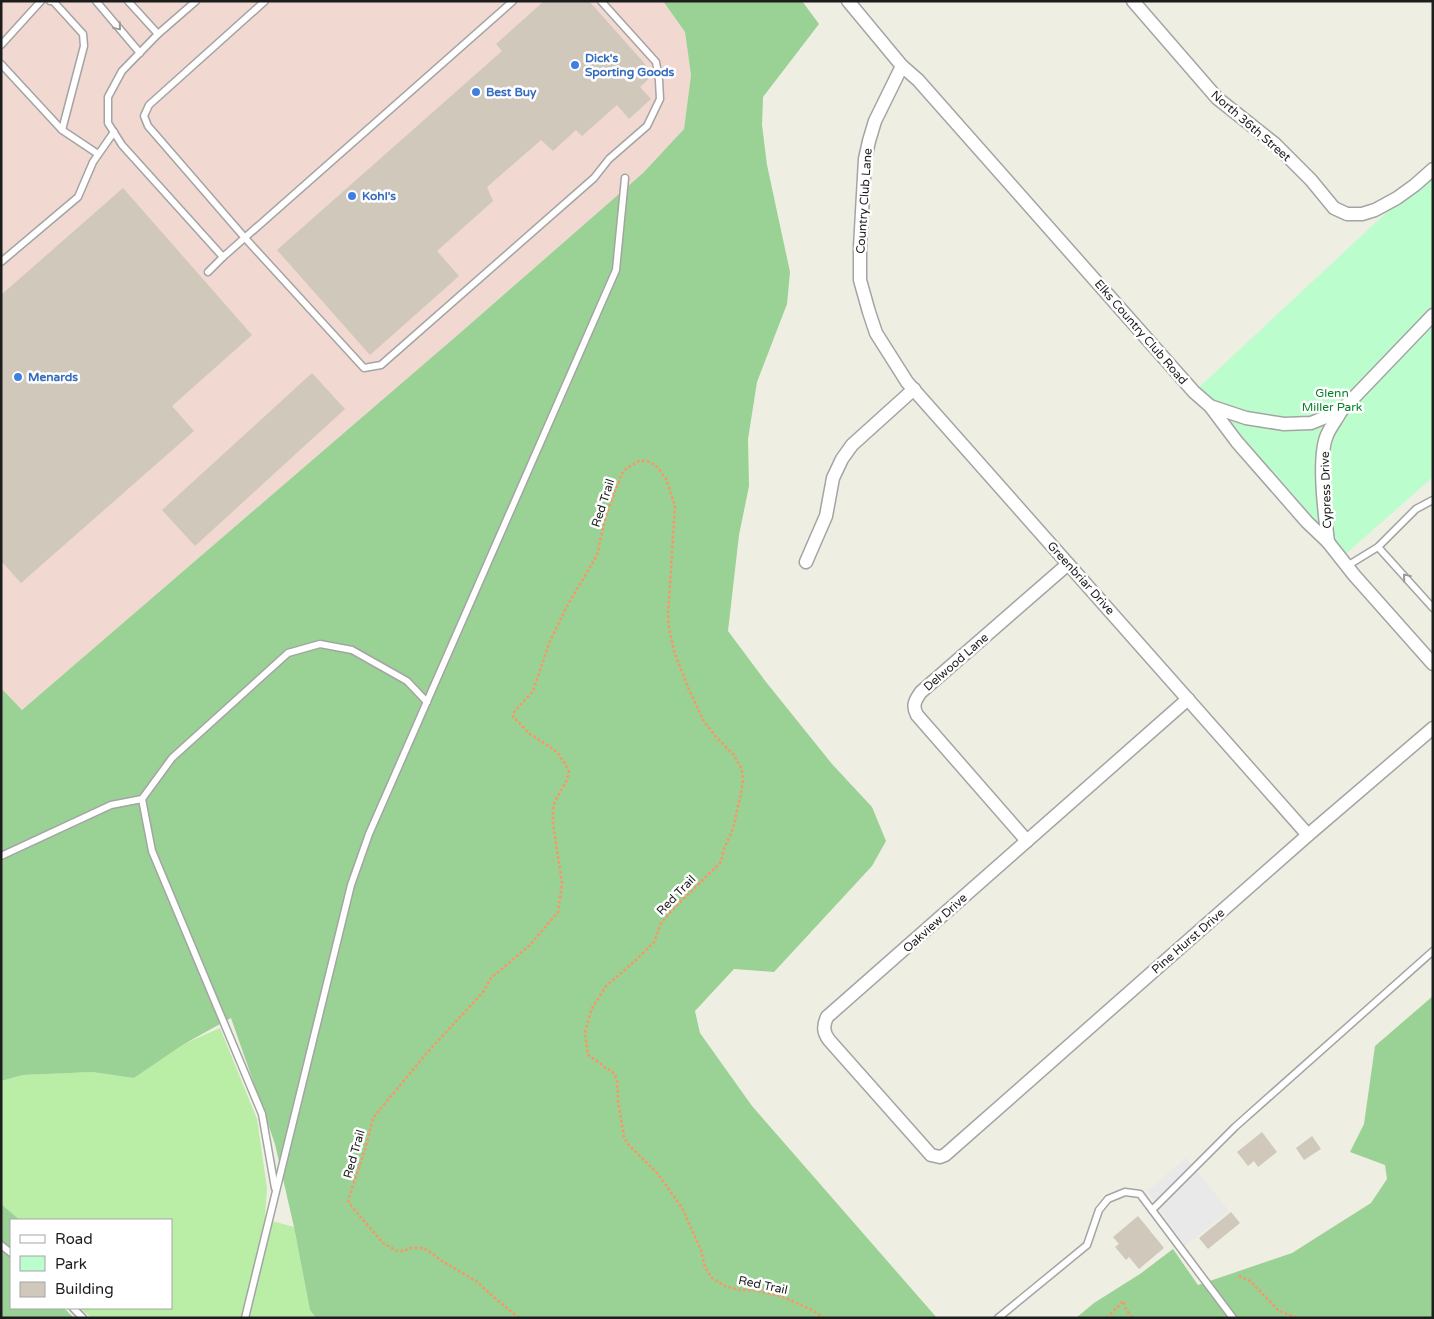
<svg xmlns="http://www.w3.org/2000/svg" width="1434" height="1319" viewBox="0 0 1434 1319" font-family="'Varela Round',sans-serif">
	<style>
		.commercial { fill: #f1d8d0 }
		.grass { fill: #baeda5 }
		.forest { fill: #9ad194 }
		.park { fill: #bcfdce }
		.parking { fill: #e9e9e9 }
		.building { fill: #cfc8bb }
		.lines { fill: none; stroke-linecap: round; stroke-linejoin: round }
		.service-casing { stroke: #a4a4a4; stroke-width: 9 }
		.minor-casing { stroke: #a4a4a4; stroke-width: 15 }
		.path { stroke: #ff9364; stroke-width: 2.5; stroke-dasharray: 2.5 2.5; stroke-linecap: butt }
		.service { stroke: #fff; stroke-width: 6 }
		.minor { stroke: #fff; stroke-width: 12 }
		.oneway { stroke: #999 }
		.shop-dot { fill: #3f7fe0; stroke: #fff; stroke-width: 2 }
		.labels { text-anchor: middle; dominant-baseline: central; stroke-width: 5; stroke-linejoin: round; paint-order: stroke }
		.shop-label { font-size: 12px; font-weight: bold; fill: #366cbe; stroke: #fff; text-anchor: start }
		.street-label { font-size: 12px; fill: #1d1d1d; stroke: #fff }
		.park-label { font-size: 12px; fill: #058228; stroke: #fff }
	</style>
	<rect width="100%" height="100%" fill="#efeee2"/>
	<path class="commercial" d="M1 1H663L685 32 691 75 684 129 643 173 460 333 22 710 1 688Z"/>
	<path class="grass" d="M220 1028 257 1119 267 1188 265 1219 294 1227 310 1310 316 1318H92L79 1308H171V1220H20L1 1204V1081L23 1075 92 1072 134 1078 184 1044Z"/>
	<g class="forest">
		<path d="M663 1H802L819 24 763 97 762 125 767 165 790 272 787 304 757 382 748 439 749 486 739 535 728 631 766 682 832 764 872 807 886 841 872 866 774 972 734 969 695 1011 700 1033 752 1106 937 1318H316L310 1310 294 1227 275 1144 231 1018 184 1044 134 1078 92 1072 23 1075 1 1081V688L22 710 460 333 643 173 684 129 691 75 685 32Z"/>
		<path d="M1433 996V1318H1076L1094 1303 1140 1274 1173 1249 1198 1285 1292 1253 1371 1203 1387 1179 1385 1165 1350 1152 1364 1124 1375 1046Z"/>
		<path d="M1 1204 20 1220H11V1308H64L74 1318H1Z"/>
	</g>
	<path class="park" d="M1433 169V477L1341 558 1194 392Z"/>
	<path class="parking" d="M1186 1158 1229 1211 1185 1246 1146 1189 1151 1188Z"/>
	<g class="building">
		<path d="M544 1H589L653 73V75L640 87 651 99 629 119 617 105 582 136 576 130 553 151 541 140 487 187 493 201 437 251 459 276 370 355 277 250 502 51 496 44Z"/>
		<path d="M123 188 252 335 172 406 194 431 21 583 1 561V295Z"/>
		<path d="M312 373 345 409 195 546 162 510Z"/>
		<path d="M1262 1132 1277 1152 1258 1167 1254 1161 1248 1166 1237 1152Z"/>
		<path d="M1312 1136 1321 1149 1304 1160 1296 1148Z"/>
		<path d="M1231 1212 1240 1223 1208 1249 1199 1238Z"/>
		<path d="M1138 1216 1164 1248 1139 1269 1129 1257 1126 1260 1115 1247 1119 1244 1113 1237Z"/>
	</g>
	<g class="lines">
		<defs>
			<g id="service">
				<path d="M50 1H53L83 34 84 46 62 130"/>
				<path d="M96 1 140 53"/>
				<path d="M128 1 158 34"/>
				<path d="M196 1 158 34 122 71 108 97V123L122 145 223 257"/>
				<path d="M265 1 149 105 144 116 148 126 245 238 364 368 381 365 594 178 609 159 647 126 660 99 659 80 656 62 601 1"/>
				<path d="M1 45 41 1"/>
				<path d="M1 64 62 130 98 154"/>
				<path d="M1 262 78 197 93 162 114 132"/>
				<path d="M208 272 223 257 513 1"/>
				<path d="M1378 547 1433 608"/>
				<path d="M1347 566 1378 547 1416 509 1433 500"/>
				<path d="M142 799 152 851 262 1114 275 1188"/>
				<path d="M1 856 111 805 142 799 172 758 288 653 320 644 352 650 407 681 427 702"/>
				<path d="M1152 1210 1233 1318"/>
				<path d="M1 1245 11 1253"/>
				<path d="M73 1308 83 1318"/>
				<path d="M245 1318 351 885 369 834 616 270 625 178"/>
				<path d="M998 1318 1087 1245 1099 1210 1108 1199 1125 1192 1140 1194 1152 1210 1235 1127 1433 951"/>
			</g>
			<g id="minor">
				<path d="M848 1 902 66 918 80 1194 392 1210 406 1237 442 1307 522 1328 542 1354 575 1433 664"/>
				<path d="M1133 1 1217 98 1275 144 1311 180 1334 208 1347 214H1362L1375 210 1397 198 1415 185 1433 169"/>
				<path d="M902 66 875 121 869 141 865 159 860 247V280L869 312 876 333 907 382 1308 835"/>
				<path d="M1210 406 1246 418 1284 424 1311 423 1341 411 1433 315"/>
				<path d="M1328 542C1325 516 1317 458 1327 435 1331 426 1337 419 1341 411"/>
				<path d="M806 562 826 516 833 478 842 459 852 445 914 389"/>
				<path d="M1188 699 827 1017C823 1026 823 1032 829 1040L931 1155 940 1157 945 1155 1308 835 1433 728"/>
				<path d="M1027 841 917 715C912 706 915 700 921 692L1068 564"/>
			</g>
		</defs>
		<use href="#service" class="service-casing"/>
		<use href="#minor" class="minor-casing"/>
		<g class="path">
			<path d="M1239 1276 1250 1281 1279 1311 1298 1318"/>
			<path d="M519 1318 496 1299 476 1281 442 1261 427 1250 422 1248H410L404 1251H397L383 1243 352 1207 348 1200 365 1150 373 1118 425 1055 484 991 491 978 530 945 558 912 562 883 553 823V809L555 801 566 782 569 772C558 747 550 748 530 734 524 729 519 722 513 717L514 712 533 691 550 641 566 608 597 555 606 515 621 476 624 470 639 461H647L653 464 658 468 666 479 675 506 668 616 669 628 674 651 687 685 703 720 716 737 734 755 741 768 743 775 742 788 733 829 724 849 721 862 674 908 661 923 654 942 636 960 606 986 591 1010 585 1033 588 1055 600 1063 605 1068 612 1071 617 1079 618 1101 624 1137 628 1144 658 1174 682 1208 701 1250 705 1267 712 1278 725 1286 740 1290H754L781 1296 812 1310 824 1318"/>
			<path d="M1107 1318 1123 1301 1127 1311 1133 1318"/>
		</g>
		<use href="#service" class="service"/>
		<use href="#minor" class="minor"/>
	</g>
	<defs><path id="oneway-chevron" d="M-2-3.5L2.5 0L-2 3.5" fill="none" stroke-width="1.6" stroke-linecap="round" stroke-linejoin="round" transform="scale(1.25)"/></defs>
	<g class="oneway">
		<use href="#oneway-chevron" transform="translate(118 27) rotate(50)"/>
		<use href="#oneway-chevron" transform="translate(1406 577) rotate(-130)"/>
	</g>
	<g class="shop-dot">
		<circle cx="575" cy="65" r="5"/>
		<circle cx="476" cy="92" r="5"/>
		<circle cx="352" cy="196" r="5"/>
		<circle cx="18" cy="377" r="5"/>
	</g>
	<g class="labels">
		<g class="shop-label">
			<text x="585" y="58">Dick's<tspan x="585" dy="14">Sporting Goods</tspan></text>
			<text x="486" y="92">Best Buy</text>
			<text x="362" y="196">Kohl's</text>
			<text x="28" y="377">Menards</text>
		</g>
		<g class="street-label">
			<text transform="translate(1251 126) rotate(41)">North 36th Street</text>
			<text transform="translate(864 201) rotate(-86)">Country Club Lane</text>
			<text transform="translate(1141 332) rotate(49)">Elks Country Club Road</text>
			<text transform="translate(1326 490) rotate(-92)">Cypress Drive</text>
			<text transform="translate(603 503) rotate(-72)">Red Trail</text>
			<text transform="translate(1081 578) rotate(48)">Greenbriar Drive</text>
			<text transform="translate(956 662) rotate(-41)">Delwood Lane</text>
			<text transform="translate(676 895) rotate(-46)">Red Trail</text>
			<text transform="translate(935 923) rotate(-42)">Oakview Drive</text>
			<text transform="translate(1188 941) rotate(-41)">Pine Hurst Drive</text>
			<text transform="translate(354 1154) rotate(-74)">Red Trail</text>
			<text transform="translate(763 1285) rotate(12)">Red Trail</text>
		</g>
		<g class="park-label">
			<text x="1332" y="393">Glenn<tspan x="1332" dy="14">Miller Park</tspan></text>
		</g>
	</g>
	<rect width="1434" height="1319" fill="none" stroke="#1d1d1d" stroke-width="5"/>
	<rect x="10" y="1219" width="162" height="90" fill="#ffffff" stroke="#a5a5a5"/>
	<rect x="20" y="1235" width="25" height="8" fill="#ffffff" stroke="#a5a5a5"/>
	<text x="55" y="1244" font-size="15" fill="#1d1d1d">Road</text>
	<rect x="20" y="1256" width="25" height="15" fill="#bcfdce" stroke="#a5a5a5"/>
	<text x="55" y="1269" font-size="15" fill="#1d1d1d">Park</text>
	<rect x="20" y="1282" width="25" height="15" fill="#cfc8bb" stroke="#a5a5a5"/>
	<text x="55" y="1294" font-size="15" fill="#1d1d1d">Building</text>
</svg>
